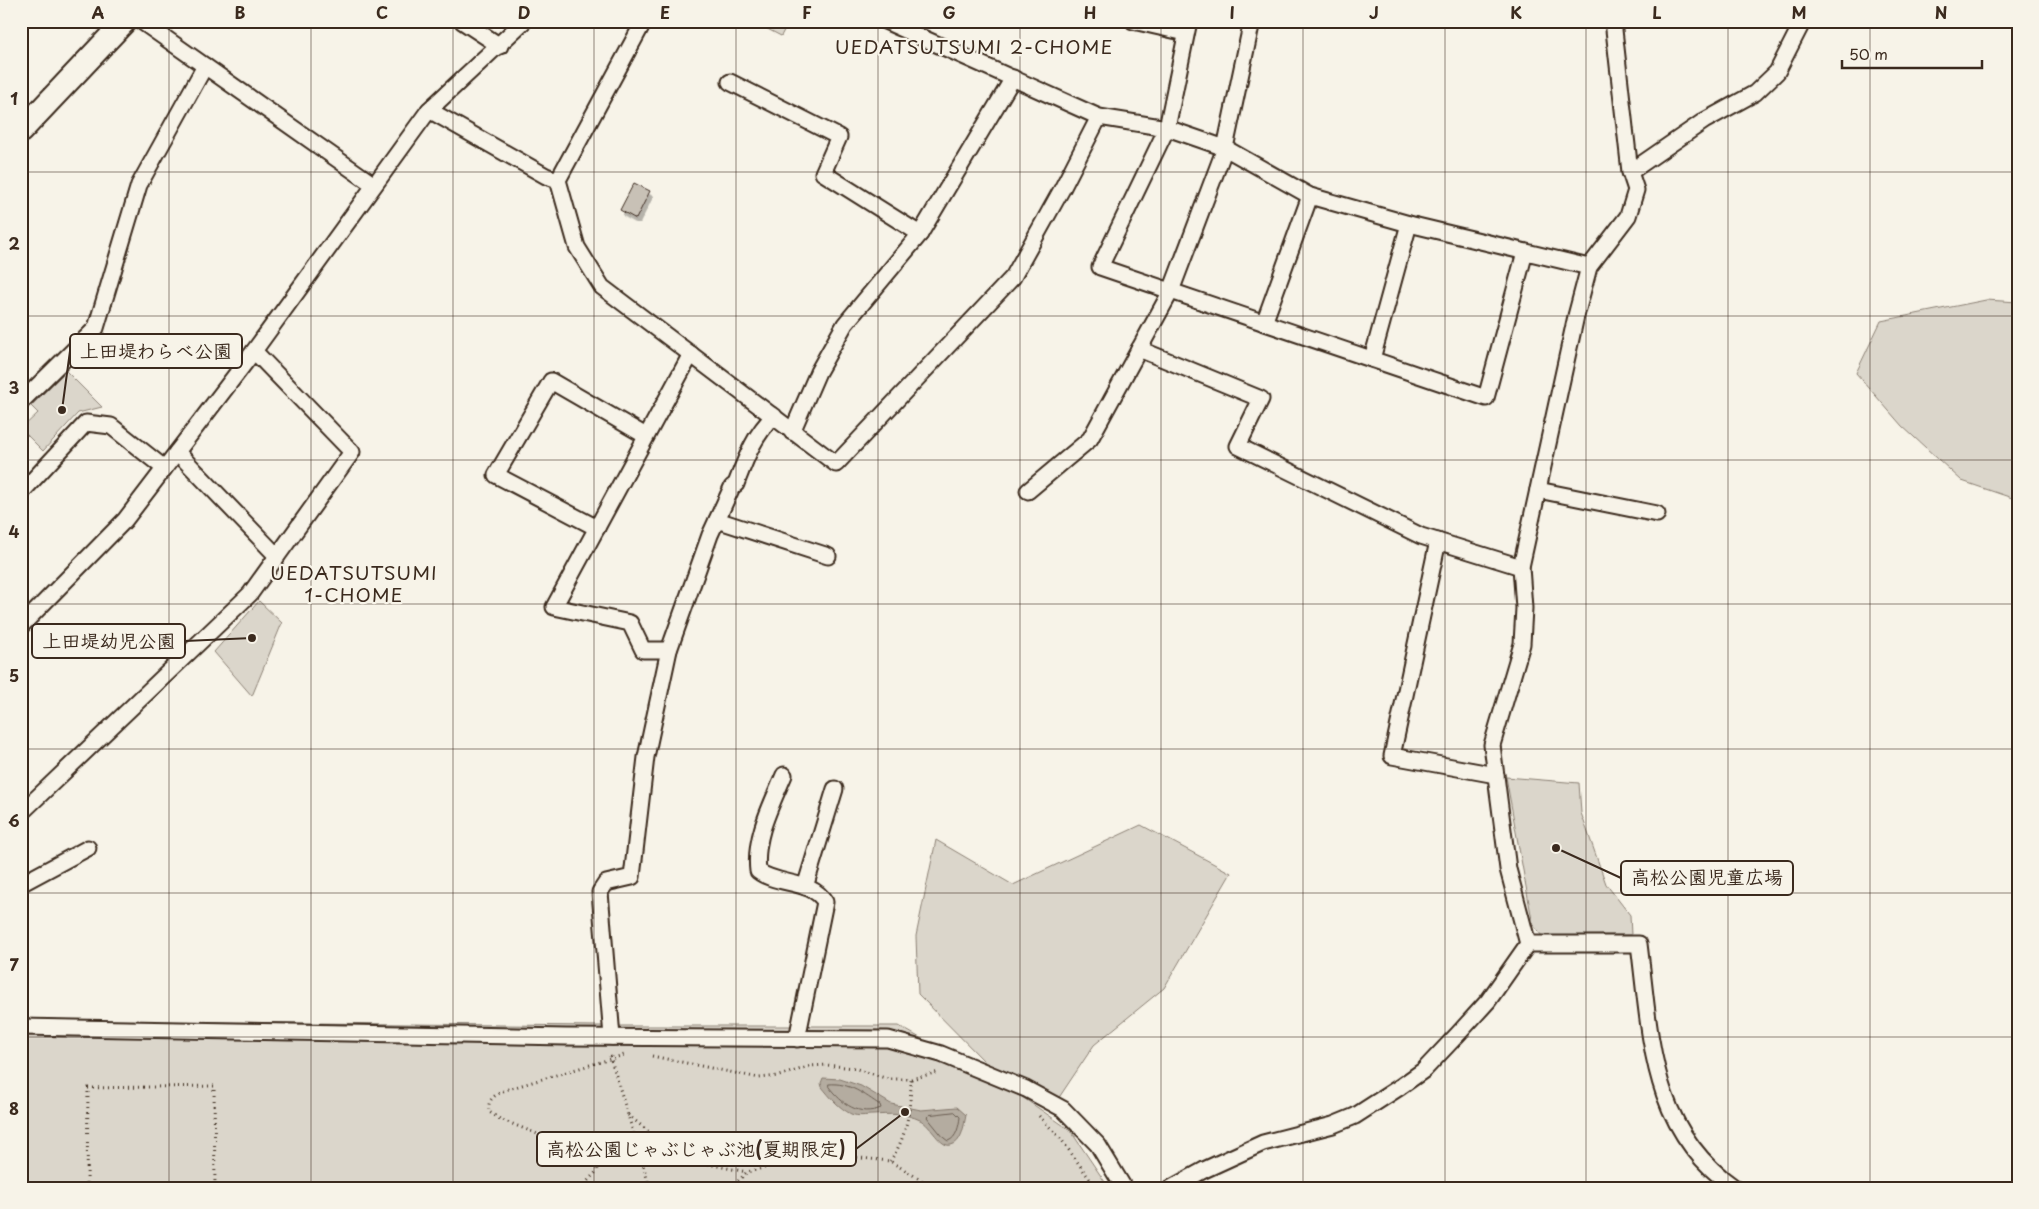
<svg xmlns="http://www.w3.org/2000/svg" width="2039" height="1209" viewBox="0 0 2039 1209" font-family="'Playpen Sans','Klee One',sans-serif">
	<style>
		.green { fill: #dbd6cb; stroke: #8b8074 }
		.water { fill: #b4aca0; stroke: #84786c }
		.lines { fill: none; stroke-linecap: round; stroke-linejoin: round }
		.shore { stroke: #6b5e52; stroke-width: 1 }
		.building { fill: #c8c1b6; stroke: #3b2a1e; filter: url(#shadow) }
		.street-casing { stroke: #3b2a1e; stroke-width: 19 }
		.secondary-casing { stroke: #3b2a1e; stroke-width: 26 }
		.path { stroke: #3b2a1e; stroke-width: 3; stroke-dasharray: 1 4; stroke-linecap: butt }
		.street { stroke: #f7f3e8; stroke-width: 15 }
		.secondary { stroke: #f7f3e8; stroke-width: 22 }
		.grid { fill: none; stroke: #3b2a1e; stroke-width: 1; stroke-opacity: 0.55 }
		.labels { text-anchor: middle; dominant-baseline: central; stroke-width: 4.5; stroke-linejoin: round; paint-order: stroke }
		.neighbourhood-label { font-size: 19px; letter-spacing: 1px; fill: #3b2a1e; stroke: #f7f3e8 }
		.leader { fill: none; stroke: #3b2a1e; stroke-width: 2 }
		.callout-dot { fill: #3b2a1e; stroke: #f7f3e8; stroke-width: 2 }
		.callout { fill: #f7f3e8; stroke: #3b2a1e; stroke-width: 2 }
		.callout-label { font-size: 19px; text-anchor: middle; font-weight: bold; fill: #3b2a1e }
		.neatline { fill: none; stroke: #3b2a1e; stroke-width: 2 }
		.grid-label { font-size: 16px; text-anchor: middle; font-weight: bold; fill: #3b2a1e }
	</style>
	<defs>
		<filter id="shadow"><feDropShadow dx="3" dy="5.5" stdDeviation="0" flood-color="#0004"/></filter>
	</defs>
	<rect width="100%" height="100%" fill="#f7f3e8"/>
	<filter id="ink" filterUnits="userSpaceOnUse"><feTurbulence type="fractalNoise" baseFrequency=".02" numOctaves="2"/><feDisplacementMap in="SourceGraphic" scale="10" xChannelSelector="R" yChannelSelector="G"/><feConvolveMatrix kernelMatrix="1 2 1 2 8 2 1 2 1" color-interpolation-filters="sRGB"/></filter>
	<g filter="url(#ink)">
		<g class="green">
			<path d="M752 21H789L781 36Z"/>
			<path d="M1986 300 2018 302V500L1962 481 1902 426 1856 373 1881 321Z"/>
			<path d="M66 371 102 407 78 413 43 451 21 429 38 413 31 406Z"/>
			<path d="M259 601 282 623 252 696 214 652Z"/>
			<path d="M1506 777 1579 783 1581 813 1606 884 1630 915 1631 935 1542 936 1533 925Z"/>
			<path d="M1141 825 1231 873 1164 988 1094 1045 1052 1108 989 1066 918 994 916 936 936 840 1013 885Z"/>
			<path d="M21 1020 597 1026H899L1012 1090 1070 1130 1109 1188H21Z"/>
		</g>
		<path class="water" d="M823 1078 840 1079 861 1086 891 1104 921 1110 957 1107 966 1115C964 1125 962 1143 951 1145 940 1148 931 1125 920 1120 906 1113 888 1114 873 1115 865 1115 859 1117 851 1114 839 1108 830 1097 822 1087L821 1083Z"/>
		<g class="lines">
			<g class="shore">
				<path d="M829 1084C849 1082 865 1095 880 1105L881 1108C859 1117 842 1104 829 1087Z"/>
				<path d="M955 1112 960 1117C959 1125 957 1138 948 1141L944 1138 927 1117 929 1115Z"/>
			</g>
		</g>
		<path class="building" d="M634 183 650 191 636 219 620 210Z"/>
		<g class="lines">
			<defs>
				<g id="street">
					<path d="M141 21 374 185"/>
					<path d="M462 21 500 46"/>
					<path d="M885 21 1099 117 1167 128 1225 148 1310 196 1409 224 1589 267"/>
					<path d="M1133 21 1186 33"/>
					<path d="M1189 21 1167 128 1100 267 1486 398 1525 252"/>
					<path d="M730 82 839 137 823 173 920 234"/>
					<path d="M429 110 546 176 558 180 577 247 602 287 836 464 1013 277 1062 189 1099 117"/>
					<path d="M1630 172 1704 121 1755 93 1777 72 1803 21"/>
					<path d="M558 180 644 21"/>
					<path d="M1264 323 1310 196"/>
					<path d="M1139 349 1261 399 1238 446 1421 536 1521 567"/>
					<path d="M254 351 429 110 524 21"/>
					<path d="M1372 359 1409 224"/>
					<path d="M21 402 96 328 139 185 205 66"/>
					<path d="M792 432 818 372 845 324 920 234 1013 78"/>
					<path d="M177 452 277 556"/>
					<path d="M1538 490 1657 514"/>
					<path d="M1028 491 1090 439 1171 291 1225 148 1252 21"/>
					<path d="M21 493 86 423 111 426 164 468"/>
					<path d="M717 520 828 556"/>
					<path d="M597 528 496 475 551 381 646 436"/>
					<path d="M1438 541 1392 756 1496 775"/>
					<path d="M21 626 125 520 254 351 352 452 250 594 21 813"/>
					<path d="M669 650H643L630 623 554 607 691 354"/>
					<path d="M784 775C771 806 754 837 758 871 777 886 812 879 825 902L797 1039"/>
					<path d="M21 884 88 848"/>
					<path d="M805 887 835 789"/>
					<path d="M1528 944 1508 869 1492 745 1522 644 1524 608 1521 567 1576 316 1589 267 1628 216 1636 190 1630 172 1613 21"/>
					<path d="M1528 944H1639C1651 1038 1650 1129 1735 1188"/>
					<path d="M21 1027 566 1037 888 1039 941 1054 1026 1089 1063 1109 1098 1145 1124 1188"/>
					<path d="M612 1037 600 892 606 883 632 877 646 757 669 650 710 535 732 487 736 484C746 458 754 435 774 416"/>
					<path d="M1171 1188 1204 1170 1263 1143 1333 1125 1355 1116 1400 1087 1424 1070 1458 1034 1488 1001 1528 944"/>
				</g>
				<path id="secondary" d="M21 131 125 21"/>
			</defs>
			<use href="#street" class="street-casing"/>
			<use href="#secondary" class="secondary-casing"/>
			<g class="path">
				<path d="M610 1056 650 1188"/>
				<path d="M652 1056 759 1078 779 1076 811 1066 827 1065 854 1068 888 1079H911C911 1107 907 1138 890 1161"/>
				<path d="M911 1079 939 1072"/>
				<path d="M628 1115 667 1146 692 1161 747 1172"/>
				<path d="M1039 1116 1061 1139 1096 1188"/>
				<path d="M87 1188 88 1088 214 1086 215 1188"/>
				<path d="M581 1188 598 1170 596 1160 580 1151 500 1119 489 1112C487 1099 494 1096 505 1090L624 1055"/>
				<path d="M731 1188 747 1172 822 1154 890 1161 934 1188"/>
			</g>
			<use href="#street" class="street"/>
			<use href="#secondary" class="secondary"/>
		</g>
	</g>
	<path class="grid" d="M169 21V1188M311 21V1188M453 21V1188M594 21V1188M736 21V1188M878 21V1188M1020 21V1188M1161 21V1188M1303 21V1188M1445 21V1188M1586 21V1188M1728 21V1188M1870 21V1188M21 172H2018M21 316H2018M21 460H2018M21 604H2018M21 749H2018M21 893H2018M21 1037H2018"/>
	<g class="labels">
		<g class="neighbourhood-label">
			<text x="974" y="46">UEDATSUTSUMI 2-CHOME</text>
			<text x="354" y="572">UEDATSUTSUMI<tspan x="354" dy="22">1-CHOME</tspan></text>
		</g>
	</g>
	<path class="leader" d="M62 410L70 351M252 638L185 641M1556 848L1621 878M905 1112L856 1149"/>
	<g class="callout-dot">
		<circle cx="62" cy="410" r="5"/>
		<circle cx="252" cy="638" r="5"/>
		<circle cx="1556" cy="848" r="5"/>
		<circle cx="905" cy="1112" r="5"/>
	</g>
	<g class="callout">
		<rect x="70" y="334" width="172" height="34" rx="5"/>
		<rect x="32" y="624" width="153" height="34" rx="5"/>
		<rect x="1621" y="861" width="172" height="34" rx="5"/>
		<rect x="537" y="1132" width="319" height="34" rx="5"/>
	</g>
	<g class="callout-label">
		<text x="156" y="358">上田堤わらべ公園</text>
		<text x="109" y="648">上田堤幼児公園</text>
		<text x="1707" y="884">高松公園児童広場</text>
		<text x="696" y="1156">高松公園じゃぶじゃぶ池(夏期限定)</text>
	</g>
	<rect width="2039" height="1209" fill="none" stroke="#f7f3e8" stroke-width="55"/>
	<path d="M1842 60v8h140v-8" fill="none" stroke="#3b2a1e" stroke-width="2.5"/>
	<text x="1849" y="60" font-size="15" fill="#3b2a1e" stroke="#f7f3e8" stroke-width="4" paint-order="stroke">50 m</text>
	<rect x="28" y="28" width="1984" height="1154" class="neatline"/>
	<g class="grid-label">
		<text x="98" y="19">A</text>
		<text x="240" y="19">B</text>
		<text x="382" y="19">C</text>
		<text x="524" y="19">D</text>
		<text x="665" y="19">E</text>
		<text x="807" y="19">F</text>
		<text x="949" y="19">G</text>
		<text x="1090" y="19">H</text>
		<text x="1232" y="19">I</text>
		<text x="1374" y="19">J</text>
		<text x="1516" y="19">K</text>
		<text x="1657" y="19">L</text>
		<text x="1799" y="19">M</text>
		<text x="1941" y="19">N</text>
		<text x="14" y="105">1</text>
		<text x="14" y="250">2</text>
		<text x="14" y="394">3</text>
		<text x="14" y="538">4</text>
		<text x="14" y="682">5</text>
		<text x="14" y="827">6</text>
		<text x="14" y="971">7</text>
		<text x="14" y="1115">8</text>
	</g>
</svg>
